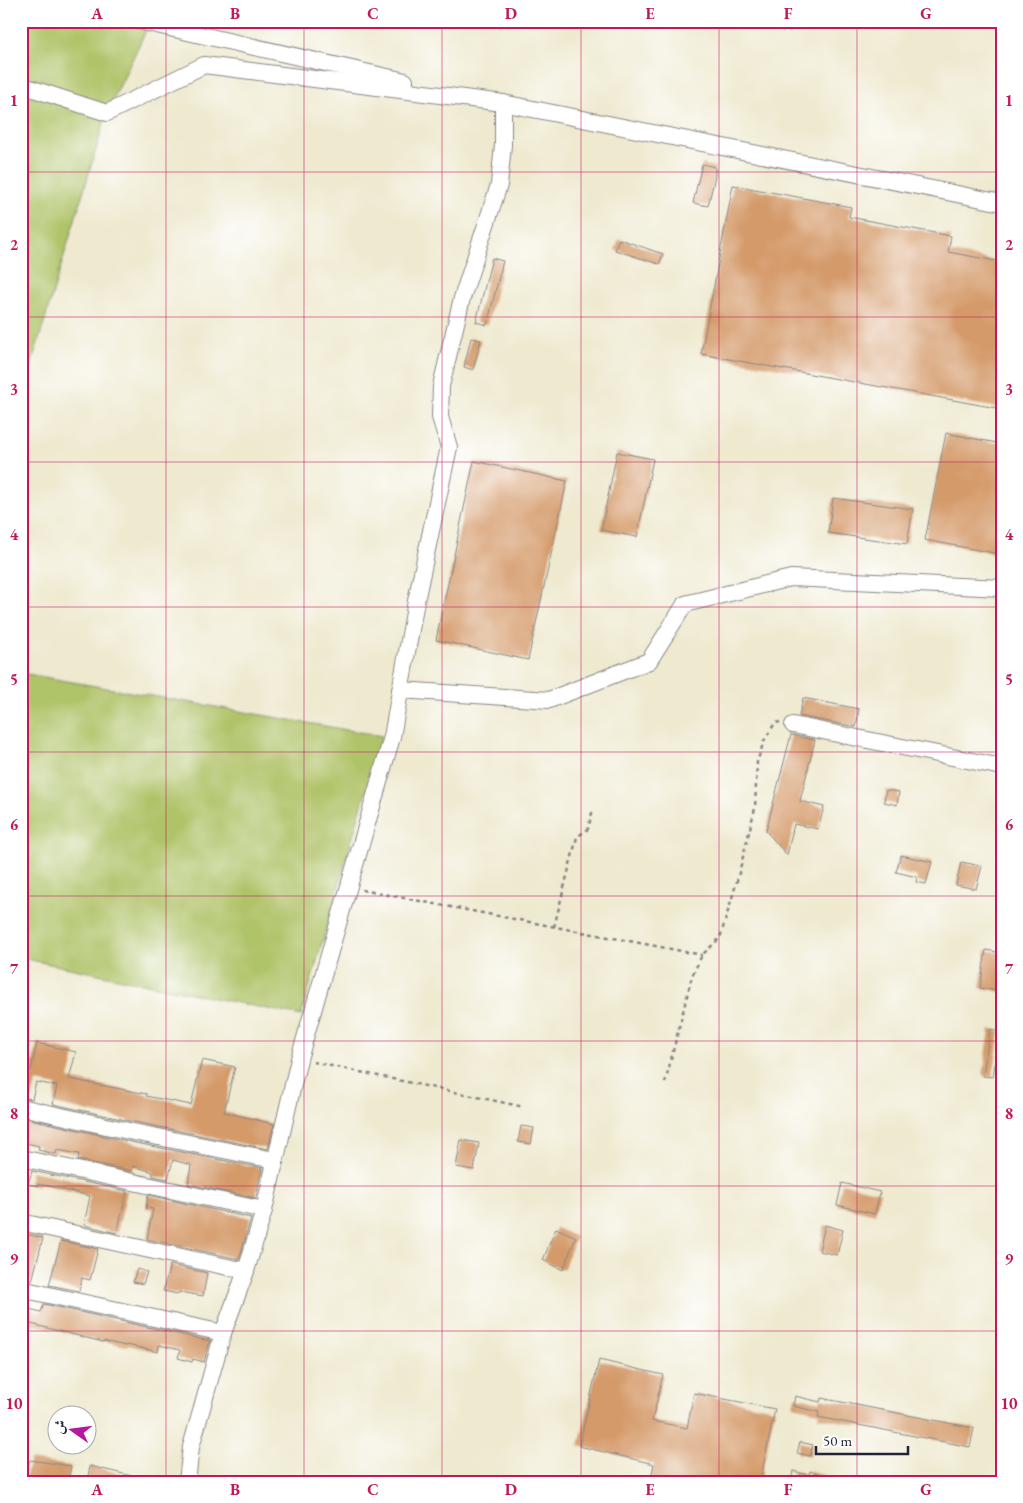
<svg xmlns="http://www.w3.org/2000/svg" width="1023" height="1503" viewBox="0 0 1023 1503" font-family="'EB Garamond',Amiri,serif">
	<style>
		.green { fill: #afc368; stroke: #687252 }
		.building { fill: #d49a69 }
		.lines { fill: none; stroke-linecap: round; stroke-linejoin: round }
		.minor-casing { stroke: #888685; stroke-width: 18 }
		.path { stroke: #888685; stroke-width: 2.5; stroke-dasharray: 4 4; stroke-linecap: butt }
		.minor { stroke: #fff; stroke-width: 16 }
		.grid { fill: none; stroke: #c2185b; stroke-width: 1; stroke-opacity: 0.55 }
		.neatline { fill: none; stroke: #c2185b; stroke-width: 2 }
		.grid-label { font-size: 16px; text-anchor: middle; font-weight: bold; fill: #c2185b }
	</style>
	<rect width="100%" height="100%" fill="#fff"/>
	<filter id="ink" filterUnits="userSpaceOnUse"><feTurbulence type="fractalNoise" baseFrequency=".02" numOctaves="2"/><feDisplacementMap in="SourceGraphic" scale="10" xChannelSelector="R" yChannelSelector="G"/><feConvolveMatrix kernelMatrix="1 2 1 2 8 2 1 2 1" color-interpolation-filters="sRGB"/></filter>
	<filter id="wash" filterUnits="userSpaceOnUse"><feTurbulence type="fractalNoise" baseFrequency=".0096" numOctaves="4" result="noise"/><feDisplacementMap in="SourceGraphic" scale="20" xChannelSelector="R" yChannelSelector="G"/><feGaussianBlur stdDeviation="1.12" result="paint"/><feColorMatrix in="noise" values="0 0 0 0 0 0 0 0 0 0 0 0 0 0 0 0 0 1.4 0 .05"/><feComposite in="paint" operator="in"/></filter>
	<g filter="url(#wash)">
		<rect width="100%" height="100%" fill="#eee9cf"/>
		<g class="green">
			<path d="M21 21H137L149 24 107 113 21 399Z"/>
			<path d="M21 673 382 736 301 1016 21 958Z"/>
		</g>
		<g id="blocks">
			<g class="building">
				<path d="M702 164 715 167V176L708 206 693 203Z"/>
				<path d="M733 185 851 207 849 217 951 236 948 252 1002 262V409L701 354Z"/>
				<path d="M619 239 663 254 659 264 615 250Z"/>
				<path d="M492 258 503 261 487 325 476 322Z"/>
				<path d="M471 338 481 340 473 370 464 367Z"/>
				<path d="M946 433 1002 444V541L999 554 925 540Z"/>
				<path d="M617 452 653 459 637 537 601 530Z"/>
				<path d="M474 461 567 481 528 660 436 640Z"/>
				<path d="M833 498 913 509 907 544 828 533Z"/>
				<path d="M803 698 859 709 856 727 799 716Z"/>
				<path d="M791 735 815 740 800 801 824 807 818 829 794 824 787 855 766 831Z"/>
				<path d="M886 790 899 792 897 805 884 802Z"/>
				<path d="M901 855 932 862 926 884 916 882 917 877 896 872Z"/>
				<path d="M961 862 982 866 976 889 956 885Z"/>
				<path d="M986 950 1002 953V992L980 988Z"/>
				<path d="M990 1029 1000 1031 993 1077 983 1076Z"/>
				<path d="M37 1043 76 1052 69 1079 147 1094 146 1096 191 1105 202 1060 235 1067 224 1112 274 1124 268 1149 135 1122 53 1104 57 1086 36 1082 32 1099 21 1097 28 1070H31Z"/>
				<path d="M21 1117 131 1142 262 1168 256 1198 188 1184 191 1165 173 1160 168 1179 153 1176V1172L133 1166 132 1171 78 1160 79 1154 57 1150 56 1154 38 1150 39 1146 21 1142Z"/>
				<path d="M521 1126 534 1128 531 1144 518 1142Z"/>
				<path d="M461 1140 479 1143 474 1170 456 1167Z"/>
				<path d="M32 1171 127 1191 117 1233 84 1225 90 1196 49 1186 38 1184V1186L28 1184Z"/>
				<path d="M842 1183 880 1192 875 1214 837 1205Z"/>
				<path d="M148 1195 251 1218 239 1259 147 1239 153 1209 146 1208Z"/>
				<path d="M825 1225 843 1230 837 1255 819 1251Z"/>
				<path d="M556 1228 576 1237 563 1270 543 1260Z"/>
				<path d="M21 1233 43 1238 32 1281 21 1279Z"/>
				<path d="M61 1241 98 1249 90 1280 82 1278 79 1291 49 1285Z"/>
				<path d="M170 1265 207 1273 203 1296 179 1292 178 1294 163 1291Z"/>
				<path d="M137 1269 147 1272 143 1284 133 1282Z"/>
				<path d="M21 1299 27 1301 25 1308 41 1312 44 1304 210 1341 204 1362 193 1359 192 1362 178 1358 180 1350 159 1345 158 1352 127 1345 126 1346 103 1341V1342L23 1322 24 1317H21Z"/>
				<path d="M599 1360 663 1375 652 1421 687 1428 694 1393 775 1409 760 1482H650L654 1464 579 1446Z"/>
				<path d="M795 1396 820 1402 821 1398 974 1428 970 1447 818 1417 819 1412 793 1406Z"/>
				<path d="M800 1442 813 1445 810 1456 797 1453Z"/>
				<path d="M30 1460 71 1466 68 1481 59 1480 58 1482H24Z"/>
				<path d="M90 1466 140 1478V1482H87Z"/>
				<path d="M793 1471 809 1475 810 1471 836 1479V1482H791Z"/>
			</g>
		</g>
	</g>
	<g filter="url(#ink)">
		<use href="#blocks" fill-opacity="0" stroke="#888685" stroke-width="1"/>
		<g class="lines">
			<defs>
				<g id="minor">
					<path d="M139 21 405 81"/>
					<path d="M21 85 107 113 204 65 503 103 1002 203"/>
					<path d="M400 690 549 700 649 661 685 604 791 578 1002 588"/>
					<path d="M793 725 1002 767"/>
					<path d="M21 1107 133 1132 274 1160"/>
					<path d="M21 1158 264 1210"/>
					<path d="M21 1222 246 1271"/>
					<path d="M21 1289 223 1333"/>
					<path d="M187 1482 191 1447 223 1333 246 1271 264 1210 299 1059 392 737 416 601 449 447 440 417 441 386 462 298 499 185 503 145V103"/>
				</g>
			</defs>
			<use href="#minor" class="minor-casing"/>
			<g class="path">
				<path d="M362 890 702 955"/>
				<path d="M554 927 577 837 588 829 593 809"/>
				<path d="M313 1062 524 1107"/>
				<path d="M665 1083 692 976 702 955 720 938 737 881 755 808 757 762 764 741 775 723 780 722"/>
			</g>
			<use href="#minor" class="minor"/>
		</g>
	</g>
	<path class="grid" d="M166 21V1482M304 21V1482M442 21V1482M581 21V1482M719 21V1482M857 21V1482M21 172H1002M21 317H1002M21 462H1002M21 607H1002M21 752H1002M21 896H1002M21 1041H1002M21 1186H1002M21 1331H1002"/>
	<rect width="1023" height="1503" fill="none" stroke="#fff" stroke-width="55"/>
	<g transform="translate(72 1430) rotate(284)"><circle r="24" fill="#ffffff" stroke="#a7a7b1"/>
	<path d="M0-4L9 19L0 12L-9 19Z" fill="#b5179e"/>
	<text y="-8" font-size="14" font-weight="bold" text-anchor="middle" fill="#22223b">ش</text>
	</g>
	<path d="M816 1446v8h92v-8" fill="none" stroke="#22223b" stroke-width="2.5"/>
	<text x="823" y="1446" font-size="15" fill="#22223b" stroke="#ffffff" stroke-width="4" paint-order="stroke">50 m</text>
	<rect x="28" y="28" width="968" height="1448" class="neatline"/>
	<g class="grid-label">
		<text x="97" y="19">A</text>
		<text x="235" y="19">B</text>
		<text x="373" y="19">C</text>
		<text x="511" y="19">D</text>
		<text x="650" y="19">E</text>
		<text x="788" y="19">F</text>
		<text x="926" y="19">G</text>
		<text x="14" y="106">1</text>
		<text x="1009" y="106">1</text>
		<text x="14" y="250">2</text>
		<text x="1009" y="250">2</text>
		<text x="14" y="395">3</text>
		<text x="1009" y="395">3</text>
		<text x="14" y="540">4</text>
		<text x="1009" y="540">4</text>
		<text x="14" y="685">5</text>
		<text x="1009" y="685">5</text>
		<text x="14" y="830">6</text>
		<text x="1009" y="830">6</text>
		<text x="14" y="974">7</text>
		<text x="1009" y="974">7</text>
		<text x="14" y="1119">8</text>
		<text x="1009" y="1119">8</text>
		<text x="14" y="1264">9</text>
		<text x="1009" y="1264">9</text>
		<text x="14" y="1409">10</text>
		<text x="1009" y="1409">10</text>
		<text x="97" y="1495">A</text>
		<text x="235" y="1495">B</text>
		<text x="373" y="1495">C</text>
		<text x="511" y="1495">D</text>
		<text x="650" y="1495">E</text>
		<text x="788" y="1495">F</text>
		<text x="926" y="1495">G</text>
	</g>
</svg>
